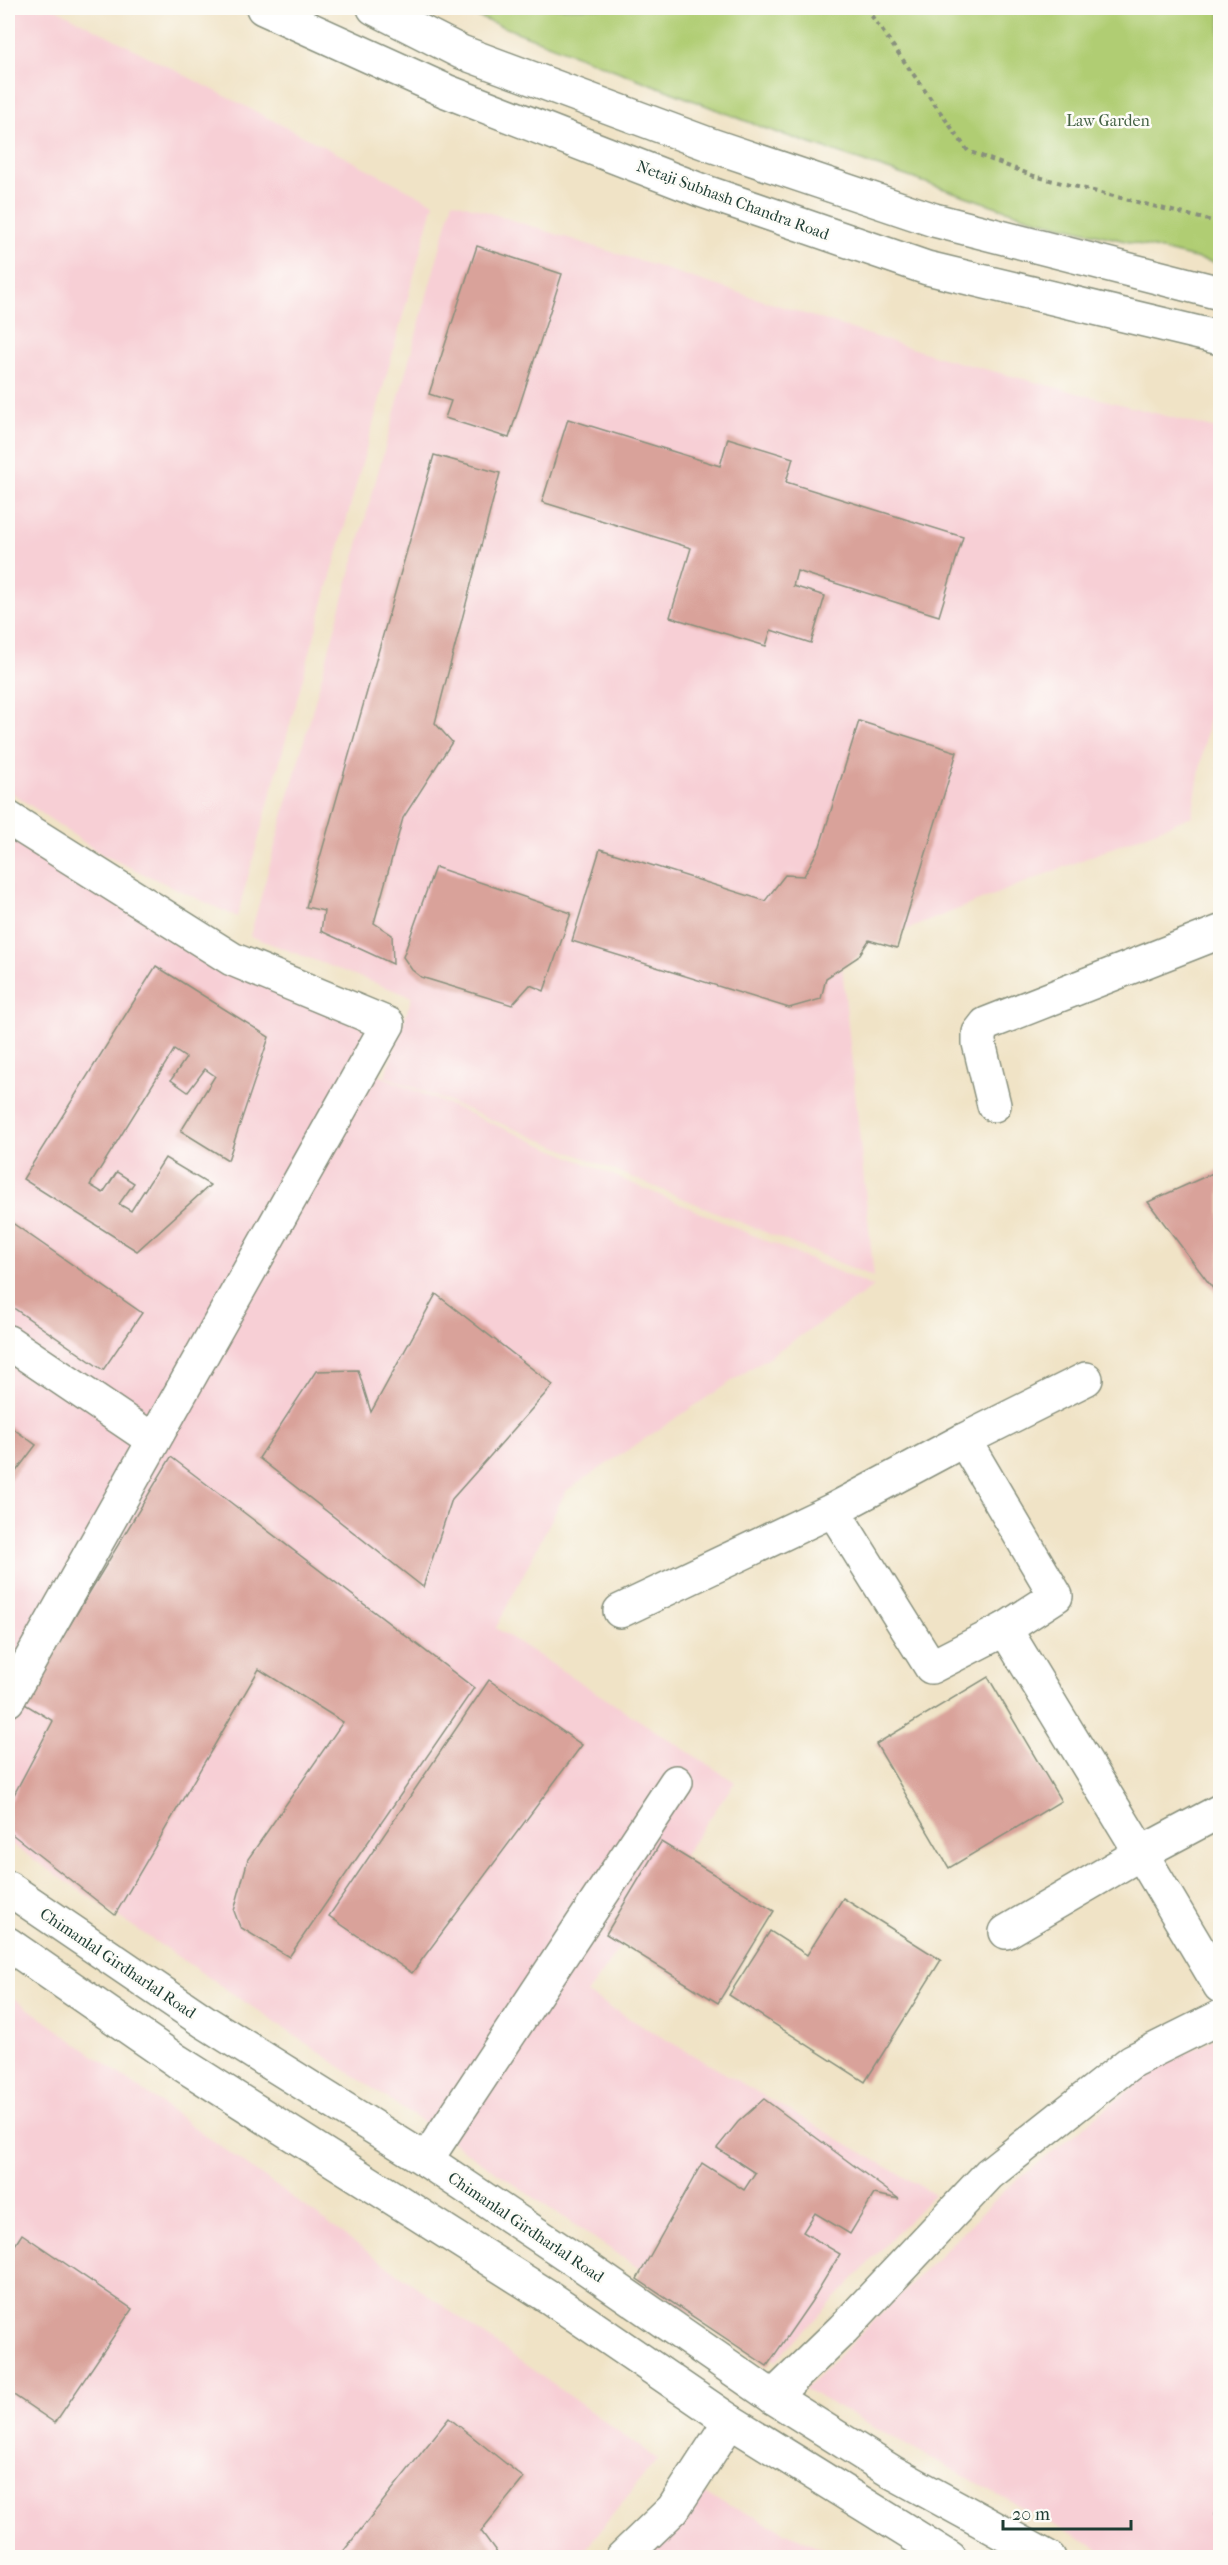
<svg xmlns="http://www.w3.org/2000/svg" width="1228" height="2565" viewBox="0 0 1228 2565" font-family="'IM FELL French Canon',serif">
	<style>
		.built { fill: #f7cfd5 }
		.green { fill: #b0cd73; stroke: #688554; stroke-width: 1.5 }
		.building { fill: #d9a29a }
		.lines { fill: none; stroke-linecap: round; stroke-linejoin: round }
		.minor-casing { stroke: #88907d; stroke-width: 36 }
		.major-casing { stroke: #88907d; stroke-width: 36 }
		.path { stroke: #88907d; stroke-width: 4; stroke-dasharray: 4.5 4.5; stroke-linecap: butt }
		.minor { stroke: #fff; stroke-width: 33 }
		.major { stroke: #fff; stroke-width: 33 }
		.labels { text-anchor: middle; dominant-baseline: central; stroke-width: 5; stroke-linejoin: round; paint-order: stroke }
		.park-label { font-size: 16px; fill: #436144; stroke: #fdfcf7 }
		.street-label { font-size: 16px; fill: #1f3d34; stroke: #fdfcf7 }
	</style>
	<rect width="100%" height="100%" fill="#fdfcf7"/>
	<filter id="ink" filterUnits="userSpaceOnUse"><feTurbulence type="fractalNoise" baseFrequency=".0167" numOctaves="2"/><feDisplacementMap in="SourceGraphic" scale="12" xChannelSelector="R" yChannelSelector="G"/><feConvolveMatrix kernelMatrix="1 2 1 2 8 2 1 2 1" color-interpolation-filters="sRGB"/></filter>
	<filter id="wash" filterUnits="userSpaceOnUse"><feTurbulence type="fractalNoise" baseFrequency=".008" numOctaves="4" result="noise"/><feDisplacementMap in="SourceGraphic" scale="24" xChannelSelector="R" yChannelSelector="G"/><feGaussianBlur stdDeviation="1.35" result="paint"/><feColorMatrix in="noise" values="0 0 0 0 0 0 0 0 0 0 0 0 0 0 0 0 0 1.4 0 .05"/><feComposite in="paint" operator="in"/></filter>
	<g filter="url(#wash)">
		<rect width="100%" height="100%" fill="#f0e3c6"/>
		<g class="built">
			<path d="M8 8H54L434 203 237 917 101 854 8 790Z"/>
			<path d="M453 201 942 358 1220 430V655L1192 816 841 956 874 1277 385 1076 412 997 250 936Z"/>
			<path d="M8 819 388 1042 377 1074 874 1287 566 1491 496 1628 735 1782 587 1994 934 2194 776 2361 8 1842Z"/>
			<path d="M8 1994 657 2459 579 2557H8Z"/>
			<path d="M1220 2035V2557H1112L805 2389 1003 2192 1151 2072Z"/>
			<path d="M700 2492 841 2557 639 2558Z"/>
		</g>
		<path class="green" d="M455 8H1220V264L1030 218 764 128Z"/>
		<g id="blocks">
			<g class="building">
				<path d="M477 246 562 274 509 438 445 418 451 401 429 394Z"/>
				<path d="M568 419 720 466 728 438 793 458 786 482 963 537 939 616 797 571 793 586 825 596 811 643 771 630 766 646 670 617 691 548 542 502Z"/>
				<path d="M434 455 500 473 435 723 452 742 403 818 374 923 392 935 393 964 321 931 324 911 306 907Z"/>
				<path d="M859 721 957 752 897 948 869 940 858 957 826 978 821 999 789 1008 572 941 600 849 765 901 785 875 804 876 820 846Z"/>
				<path d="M435 867 571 913 544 991 530 985 512 1005 421 977 412 970 403 957Z"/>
				<path d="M156 966 269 1037 228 1160 181 1131 215 1076 205 1069 188 1092 171 1080 186 1058 174 1050 90 1185 103 1193 117 1172 134 1183 119 1204 131 1211 165 1158 210 1185 137 1251 23 1179Z"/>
				<path d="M1220 1170V1298L1148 1202Z"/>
				<path d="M8 1220 142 1313 103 1370 8 1304Z"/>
				<path d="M436 1294 553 1385 452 1499 423 1587 259 1458 316 1371 358 1370 371 1412Z"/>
				<path d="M8 1425 36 1445 8 1482Z"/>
				<path d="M171 1457 474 1688 289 1957 240 1927 234 1911 248 1859 343 1722 259 1669 115 1915 8 1831V1806L53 1721 23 1703Z"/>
				<path d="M988 1677 1061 1801 949 1868 876 1744Z"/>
				<path d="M489 1680 582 1745 412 1973 329 1916Z"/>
				<path d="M661 1842 774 1911 718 2003 606 1934Z"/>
				<path d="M843 1898 941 1960 865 2082 729 1995 770 1931 807 1955Z"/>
				<path d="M764 2099 899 2199 874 2194 850 2234 815 2213 803 2232 840 2254 811 2302 767 2366 637 2279 702 2163 744 2190 755 2173 717 2148 738 2122Z"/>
				<path d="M22 2234 132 2309 55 2423 8 2391V2256Z"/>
				<path d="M449 2418 524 2478 481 2531 501 2558H338Z"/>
				<path d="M1220 2499V2518L1214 2515Z"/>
			</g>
		</g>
	</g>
	<g filter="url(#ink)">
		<use href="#blocks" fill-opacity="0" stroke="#88907d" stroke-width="1.5"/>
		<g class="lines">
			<defs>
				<g id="minor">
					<path d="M8 818 232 959 388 1024 8 1700"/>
					<path d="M994 1105 979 1043V1033L986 1024 1220 932"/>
					<path d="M8 1342 153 1440"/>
					<path d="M964 1440 1056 1596 1005 1629 931 1667 833 1510Z"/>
					<path d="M964 1440 1086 1379"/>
					<path d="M620 1611 833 1510"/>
					<path d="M1005 1629 1141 1853 1006 1932"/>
					<path d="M1220 1811 1141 1853 1220 1986"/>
					<path d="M426 2160 676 1782"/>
					<path d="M773 2397 843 2329 989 2174 1132 2061 1220 2017"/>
					<path d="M622 2558 673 2509 730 2421"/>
				</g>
				<g id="major">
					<path d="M263 8 446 91 700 190 770 214 927 268 1220 338"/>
					<path d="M374 8 461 52 711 145 934 220 1220 293"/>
					<path d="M8 1888 205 2022 426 2160 575 2260 773 2397 892 2472 1049 2558"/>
					<path d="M8 1944 177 2061 549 2297 730 2421 950 2558"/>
				</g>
			</defs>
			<use href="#minor" class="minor-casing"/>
			<use href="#major" class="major-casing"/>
			<path class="path" d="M866 8 968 151 1034 176 1220 223"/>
			<use href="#minor" class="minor"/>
			<use href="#major" class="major"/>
		</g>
	</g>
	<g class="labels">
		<g class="park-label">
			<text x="1108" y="120">Law Garden</text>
		</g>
		<g class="street-label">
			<text transform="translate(733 200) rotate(20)">Netaji Subhash Chandra Road</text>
			<text transform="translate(118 1963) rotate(34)">Chimanlal Girdharlal Road</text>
			<text transform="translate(526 2227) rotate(34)">Chimanlal Girdharlal Road</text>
		</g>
	</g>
	<rect width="1228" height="2565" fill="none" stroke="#fdfcf7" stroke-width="30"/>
	<path d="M1003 2520v9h128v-9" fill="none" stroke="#1f3d34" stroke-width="3"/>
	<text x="1012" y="2520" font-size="18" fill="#1f3d34" stroke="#fdfcf7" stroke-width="4.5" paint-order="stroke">20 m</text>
</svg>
